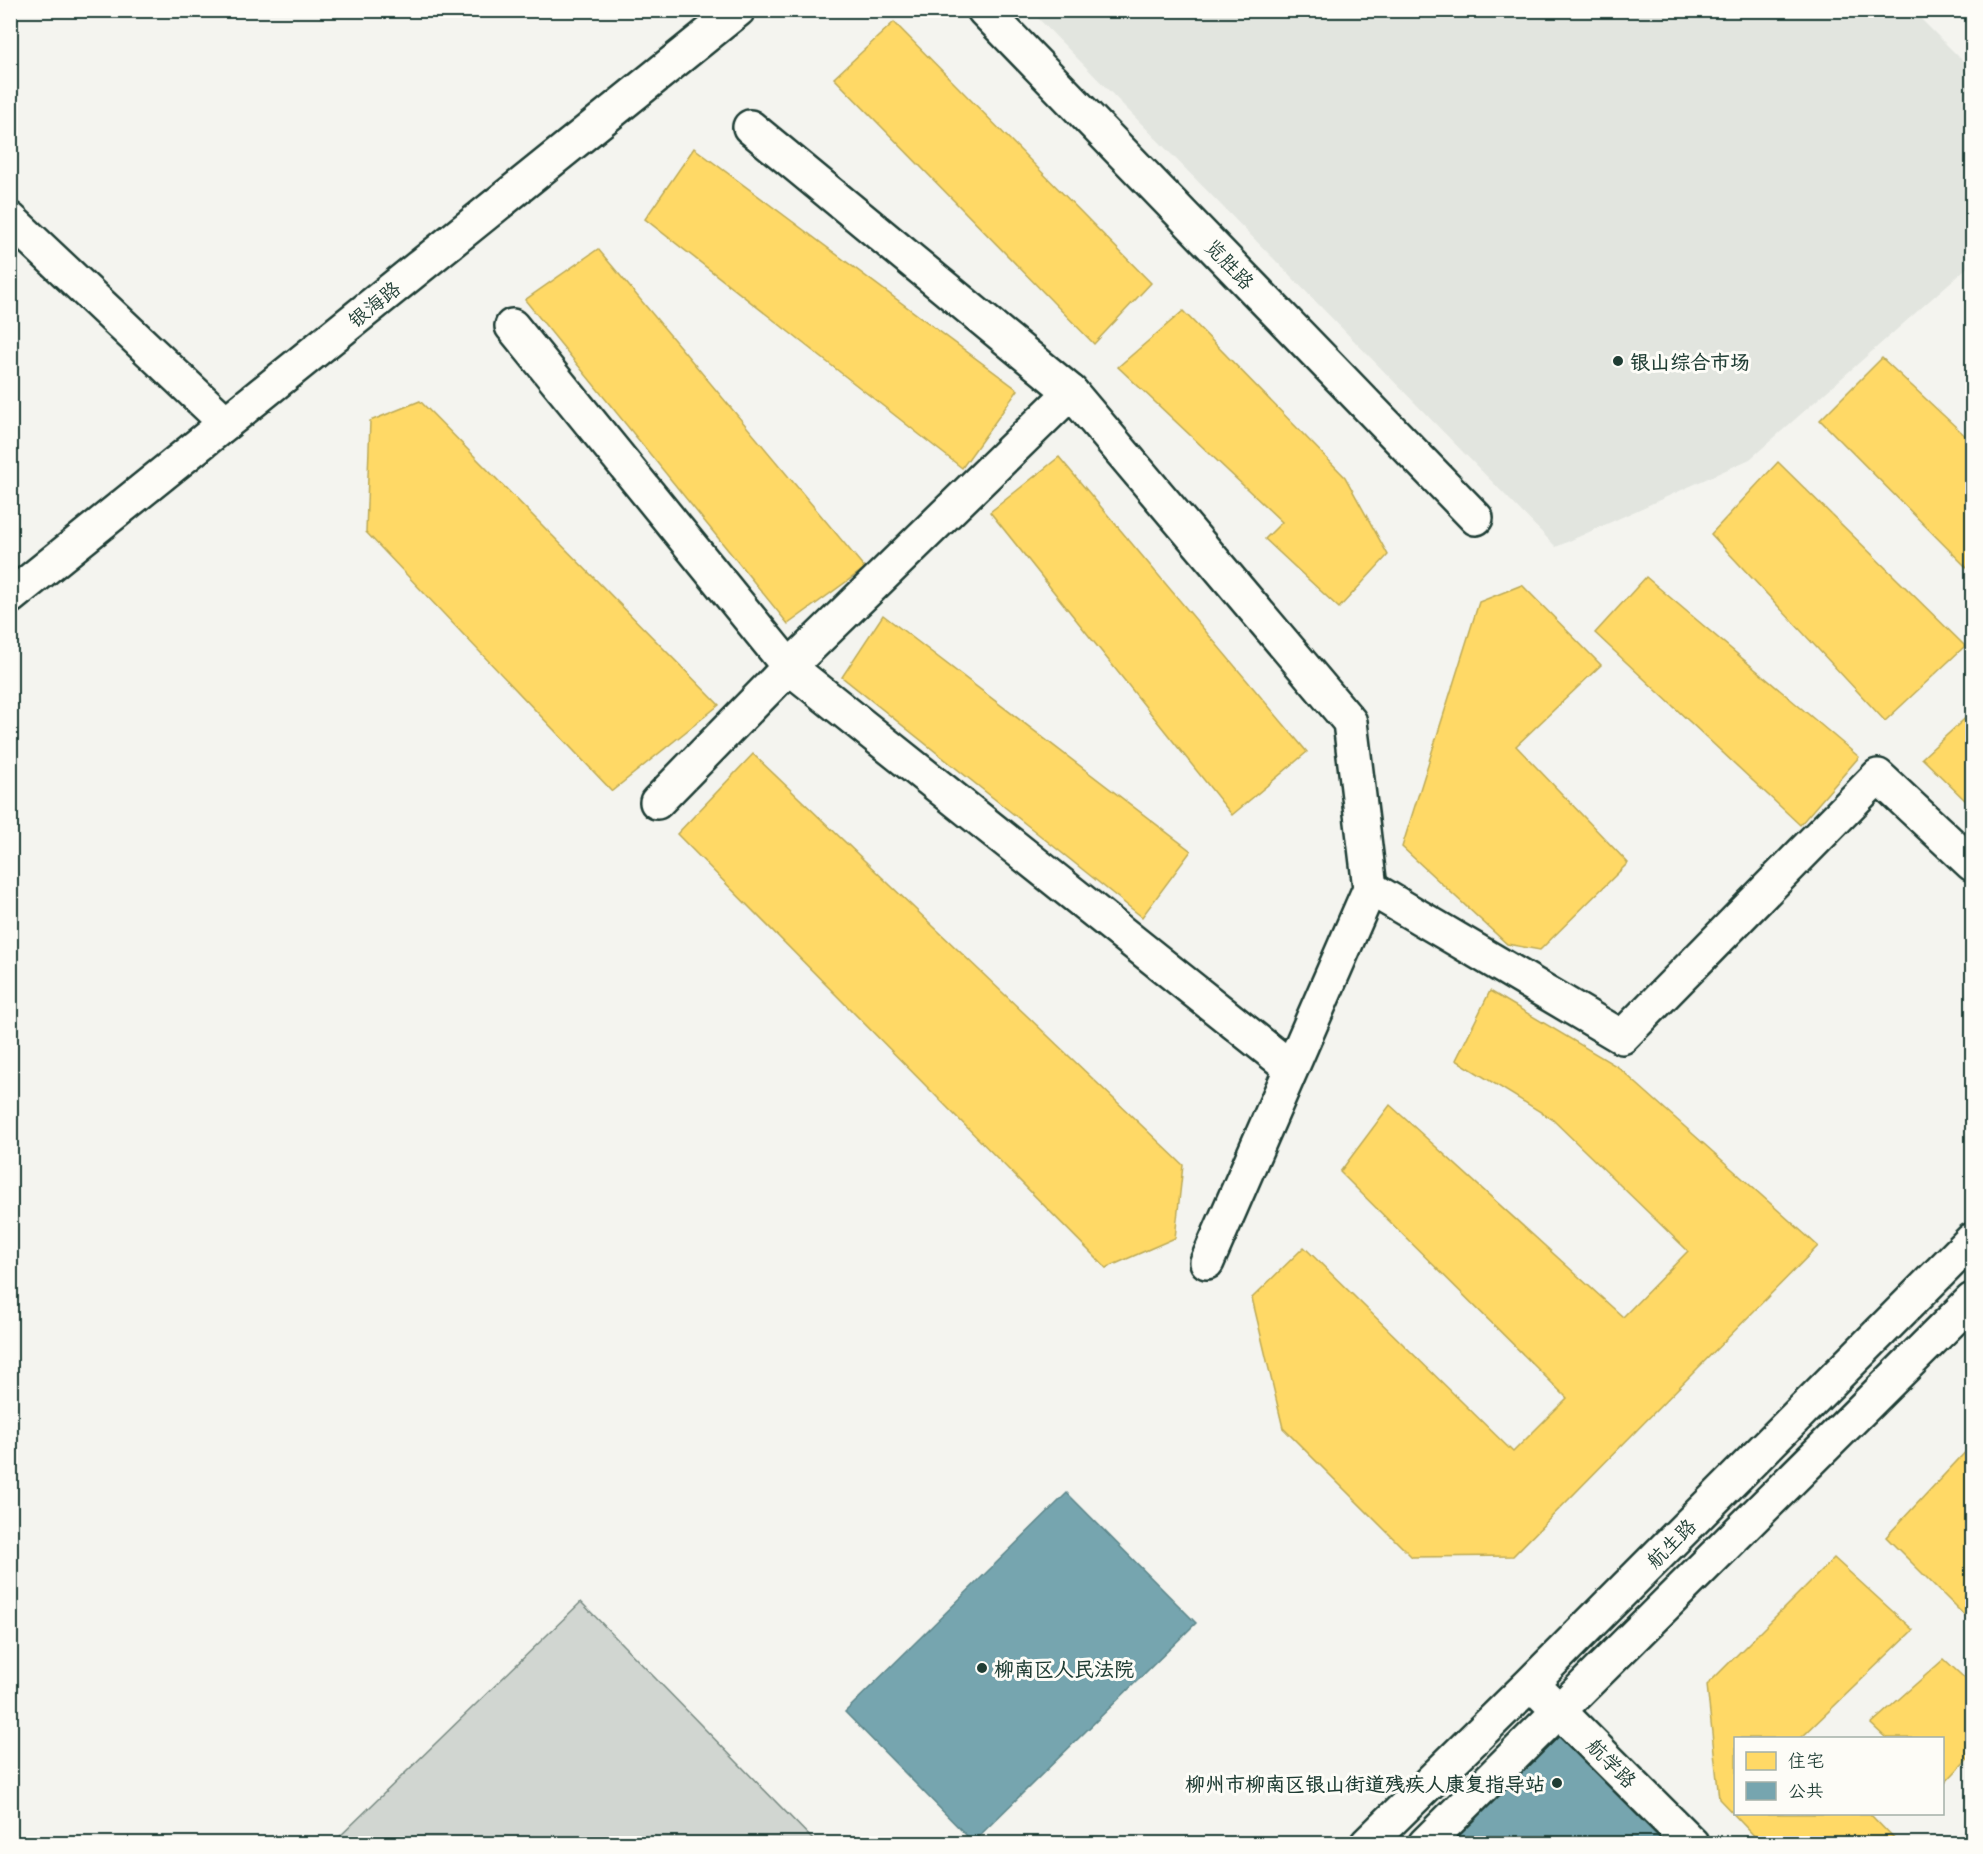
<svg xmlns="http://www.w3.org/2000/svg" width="1983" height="1854" viewBox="0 0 1983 1854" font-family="'Patrick Hand','LXGW WenKai TC',sans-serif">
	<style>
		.built { fill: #e2e5df }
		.green { fill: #d1d6d1; stroke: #788a82; stroke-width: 1.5 }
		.homes { fill: #ffd966; stroke: #bcaa57; stroke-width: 1.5 }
		.public { fill: #76a5af; stroke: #5c868a; stroke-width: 1.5 }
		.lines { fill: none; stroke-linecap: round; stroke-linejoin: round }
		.minor-casing { stroke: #1f3d34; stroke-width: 38 }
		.minor { stroke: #fdfcf7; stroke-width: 33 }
		.poi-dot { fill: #1f3d34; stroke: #fdfcf7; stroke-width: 2 }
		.labels { text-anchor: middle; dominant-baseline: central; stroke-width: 6; stroke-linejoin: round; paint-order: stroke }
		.street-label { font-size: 20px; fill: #1f3d34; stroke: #fdfcf7 }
		.poi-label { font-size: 20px; font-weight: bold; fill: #1f3d34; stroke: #fdfcf7; text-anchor: start }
	</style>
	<rect width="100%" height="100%" fill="#f4f4ef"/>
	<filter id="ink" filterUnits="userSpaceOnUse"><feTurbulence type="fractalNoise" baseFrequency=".0167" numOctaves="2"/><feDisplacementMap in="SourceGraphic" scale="12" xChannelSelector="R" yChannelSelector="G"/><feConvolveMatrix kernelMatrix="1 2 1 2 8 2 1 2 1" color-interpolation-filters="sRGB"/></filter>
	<g filter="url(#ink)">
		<path class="built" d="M1031 11H1913L1972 70V263L1750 459 1556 547Z"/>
		<path class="green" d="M581 1602 816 1843H333Z"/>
		<g class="homes">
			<path d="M894 22 1151 283 1094 344 834 78Z"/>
			<path d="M694 148 1018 390 962 468 645 219Z"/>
			<path d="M598 249 865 568 788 624 525 300Z"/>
			<path d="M1183 311 1345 477 1388 555 1339 608 1265 539 1282 522 1118 367Z"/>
			<path d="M1882 358 1972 442V573L1820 420Z"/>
			<path d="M420 401 719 705 612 791 366 532 370 421Z"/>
			<path d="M1059 457 1307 752 1232 815 990 512Z"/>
			<path d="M1778 462 1965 646 1885 721 1711 534Z"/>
			<path d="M1646 577 1859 757 1800 825 1595 633Z"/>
			<path d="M1522 585 1601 665 1516 746 1628 863 1540 950 1507 944 1402 847 1479 602Z"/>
			<path d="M883 615 1191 851 1142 917 842 677Z"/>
			<path d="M1972 712V807L1922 758Z"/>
			<path d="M753 754 1183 1165 1175 1238 1106 1268 677 834Z"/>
			<path d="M1490 991 1618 1067 1818 1246 1513 1556 1412 1557 1283 1428 1252 1298 1304 1247 1513 1452 1567 1398 1340 1172 1390 1105 1623 1317 1688 1251 1552 1119 1456 1060Z"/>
			<path d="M1972 1445V1623L1886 1537Z"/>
			<path d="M1834 1558 1913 1630 1801 1738H1736V1814H1870L1899 1844H1762L1719 1799 1707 1685Z"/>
			<path d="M1944 1659 1972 1685V1754L1942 1786V1738H1886L1871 1724Z"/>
		</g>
		<g class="public">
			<path d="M1067 1493 1196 1623 973 1842 845 1712Z"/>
			<path d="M1557 1733 1665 1844H1447Z"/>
		</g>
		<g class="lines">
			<defs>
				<g id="minor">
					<path d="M984 10 1476 518"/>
					<path d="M750 127 1071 392 1350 722 1370 888 1207 1262"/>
					<path d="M10 219 226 423"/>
					<path d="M512 326 789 667 1291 1068"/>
					<path d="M10 597 738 10"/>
					<path d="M657 802 789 667 1071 392"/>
					<path d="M1370 888 1622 1037 1878 776 1972 864"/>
					<path d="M1543 1695 1692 1844"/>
					<path d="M1367 1844 1531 1683 1972 1240"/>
					<path d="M1425 1844 1972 1300"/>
				</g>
			</defs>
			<use href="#minor" class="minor-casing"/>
			<use href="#minor" class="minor"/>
		</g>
	</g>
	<g class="poi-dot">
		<circle cx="1618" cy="361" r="6"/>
		<circle cx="982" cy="1668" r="6"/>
		<circle cx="1557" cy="1783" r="6"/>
	</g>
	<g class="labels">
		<g class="street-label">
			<text transform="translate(1230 264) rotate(46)">览胜路</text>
			<text transform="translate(374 304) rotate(-39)">银海路</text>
			<text transform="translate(1671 1543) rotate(-45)">航生路</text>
			<text transform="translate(1612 1763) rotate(45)">航学路</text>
		</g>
		<g class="poi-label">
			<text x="1630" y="361">银山综合市场</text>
			<text x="994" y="1668">柳南区人民法院</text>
			<text x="1545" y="1783" text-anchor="end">柳州市柳南区银山街道残疾人康复指导站</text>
		</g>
	</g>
	<rect width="1983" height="1854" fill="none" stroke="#fdfcf7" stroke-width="36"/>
	<rect x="18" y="18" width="1947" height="1818" fill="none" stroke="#1f3d34" stroke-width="2" filter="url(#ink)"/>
	<rect x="1734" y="1737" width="210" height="78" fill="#fdfcf7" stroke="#a4b0a9" stroke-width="1.5"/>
	<rect x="1746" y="1752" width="30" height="18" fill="#ffd966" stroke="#a4b0a9" stroke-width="1.5"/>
	<text x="1788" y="1767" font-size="18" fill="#1f3d34">住宅</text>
	<rect x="1746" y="1782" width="30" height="18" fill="#76a5af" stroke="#a4b0a9" stroke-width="1.5"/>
	<text x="1788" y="1797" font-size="18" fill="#1f3d34">公共</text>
</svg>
